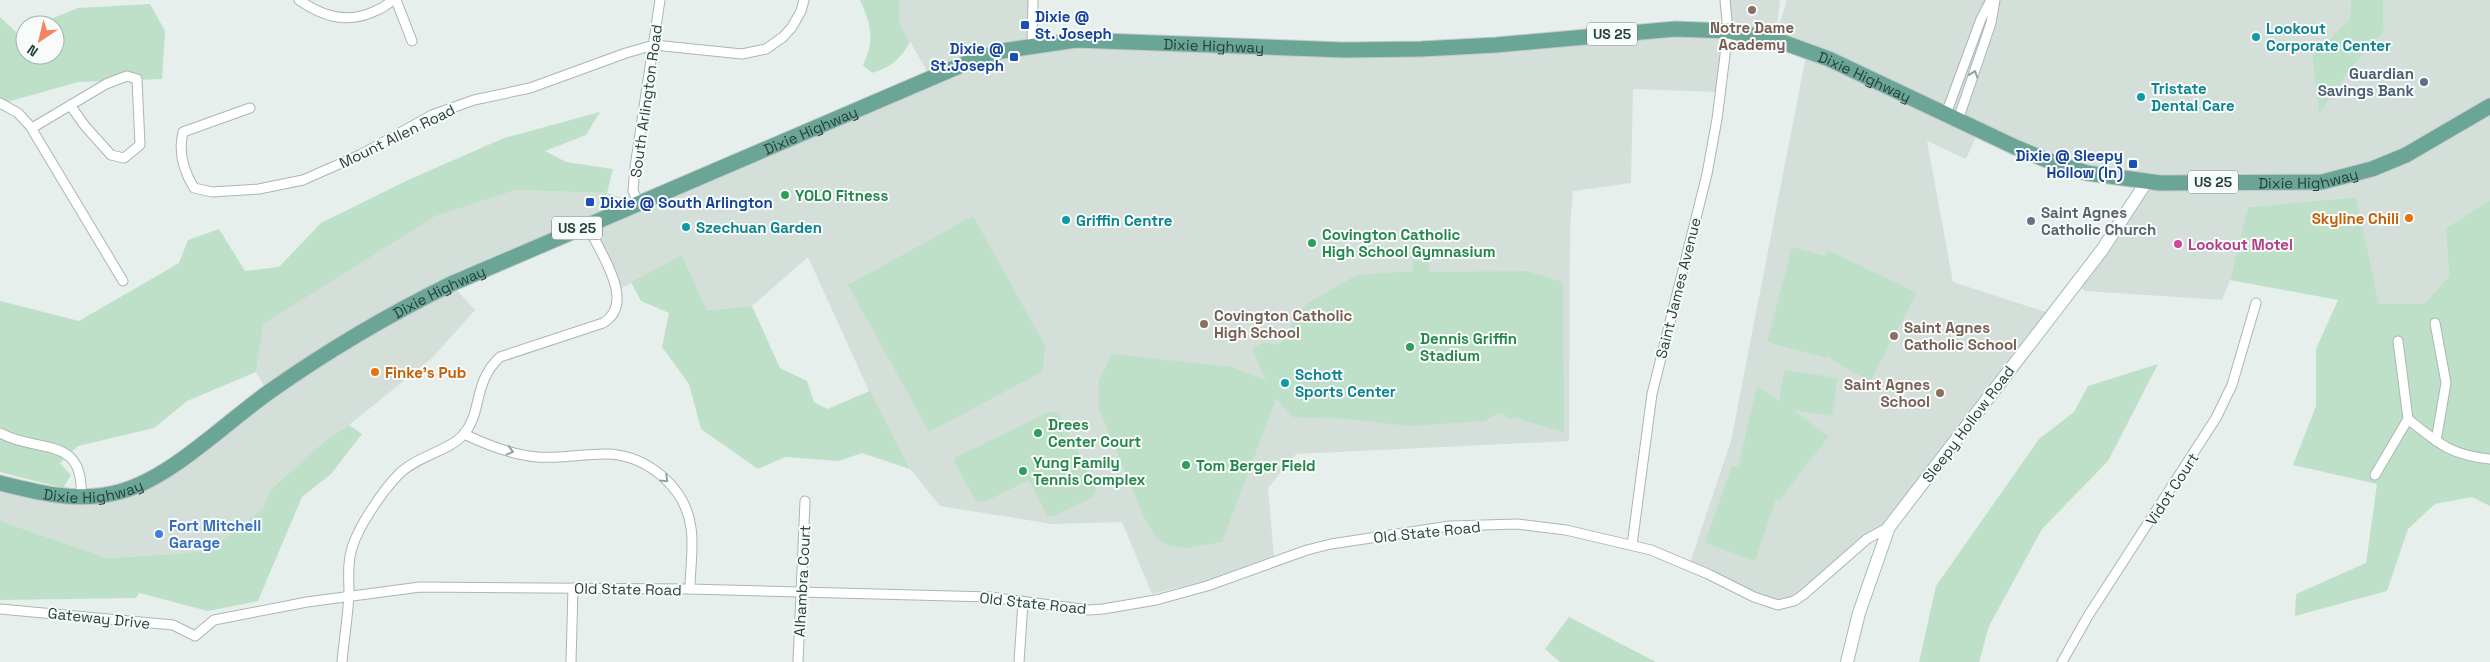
<svg xmlns="http://www.w3.org/2000/svg" width="2490" height="662" viewBox="0 0 2490 662" font-family="'Space Grotesk',sans-serif">
	<style>
		.built { fill: #d4dfda }
		.green { fill: #bfe0c8 }
		.lines { fill: none; stroke-linecap: round; stroke-linejoin: round }
		.street-casing { stroke: #a8b8b2; stroke-width: 11 }
		.secondary-casing { stroke: #a4bbb3; stroke-width: 14 }
		.primary-casing { stroke: #c2cac8; stroke-width: 17 }
		.street { stroke: #fff; stroke-width: 9 }
		.secondary { stroke: #fff; stroke-width: 12 }
		.primary { stroke: #6aa596; stroke-width: 15 }
		.oneway { stroke: #92a09c }
		.education-dot { fill: #8d6e63; stroke: #f7fbf9; stroke-width: 2 }
		.transit-dot { fill: #1a4fb4; stroke: #f7fbf9; stroke-width: 2 }
		.culture-dot { fill: #0f9aa8; stroke: #f7fbf9; stroke-width: 2 }
		.service-dot { fill: #5c6f8a; stroke: #f7fbf9; stroke-width: 2 }
		.leisure-dot { fill: #2e9e5b; stroke: #f7fbf9; stroke-width: 2 }
		.food-dot { fill: #e8710a; stroke: #f7fbf9; stroke-width: 2 }
		.worship-dot { fill: #6b7280; stroke: #f7fbf9; stroke-width: 2 }
		.hotel-dot { fill: #d1479c; stroke: #f7fbf9; stroke-width: 2 }
		.shop-dot { fill: #3f7fe0; stroke: #f7fbf9; stroke-width: 2 }
		.labels { text-anchor: middle; dominant-baseline: central; stroke-width: 4; stroke-linejoin: round; paint-order: stroke }
		.shield { fill: #f7fbf9; stroke: #637a73; stroke-width: 1 }
		.shield-label { font-size: 14px; font-weight: bold; fill: #24423a }
		.transit-label { font-size: 15px; font-weight: bold; fill: #164399; stroke: #f7fbf9; text-anchor: start }
		.education-label { font-size: 15px; font-weight: bold; fill: #785e54; stroke: #f7fbf9; text-anchor: start }
		.culture-label { font-size: 15px; font-weight: bold; fill: #0d838f; stroke: #f7fbf9; text-anchor: start }
		.street-label { font-size: 15px; fill: #24423a; stroke: #f7fbf9 }
		.service-label { font-size: 15px; font-weight: bold; fill: #4e5e75; stroke: #f7fbf9; text-anchor: end }
		.leisure-label { font-size: 15px; font-weight: bold; fill: #27864d; stroke: #f7fbf9; text-anchor: start }
		.worship-label { font-size: 15px; font-weight: bold; fill: #5b616d; stroke: #f7fbf9; text-anchor: start }
		.food-label { font-size: 15px; font-weight: bold; fill: #c56008; stroke: #f7fbf9; text-anchor: end }
		.hotel-label { font-size: 15px; font-weight: bold; fill: #b23c85; stroke: #f7fbf9; text-anchor: start }
		.shop-label { font-size: 15px; font-weight: bold; fill: #366cbe; stroke: #f7fbf9; text-anchor: start }
	</style>
	<rect width="100%" height="100%" fill="#e6efeb"/>
	<path class="built" d="M899 0H1033L1032 45 1344 50 1728 31 1725 0H1780L1776 35 1787 0H2351L2350 19 2312 55 2319 113 2351 68 2384 31 2383 0H2490V200L2446 228 2449 276 2424 304H2379L2355 197 2248 207 2230 280 2222 300 2085 291 2076 283 2146 182 2125 179 1979 130 1966 159 1927 141 1953 282 2052 314 1879 531 1803 595 1778 605 1689 566 1731 441 1807 51 1728 31 1720 92 1633 89 1631 183 1573 191 1570 228 1569 441 1296 454 1268 488 1274 557 1205 581 1152 594 1122 522 1052 524 940 506 910 469 869 391 808 257 752 306 707 310 682 255 618 290 587 224 451 284 475 310 432 358 349 425 327 439 269 491 263 508 212 549 189 553 108 558 3 522 0 517V483L48 495 128 490 268 393 256 372 262 324 436 216 516 190 607 193 638 202 931 78 899 23Z"/>
	<g class="green">
		<path d="M860 0H899V23L910 42C900 59 892 67 872 73L863 65C875 41 871 24 860 0Z"/>
		<path d="M2351 0H2383L2384 31 2351 68 2319 114 2312 55 2350 19Z"/>
		<path d="M150 4 165 31 162 79 78 82 0 104V17L17 33 25 30V55H55V25H36L78 8Z"/>
		<path d="M600 112 586 135 545 151 566 162 613 169 607 193 516 190 436 216 263 324 256 372 187 401 154 428 78 446 60 463 71 475 63 488 0 472V301L79 321 179 263 188 240 219 229 245 271 279 267 321 223 408 180 504 138Z"/>
		<path d="M2356 197 2379 304H2424L2449 276 2446 228 2490 200V506L2472 497 2435 504 2408 529 2387 591 2295 616 2296 594 2366 563 2377 484 2293 465 2316 406V349L2338 300 2230 280 2248 207Z"/>
		<path d="M973 216 1045 345 1043 371 929 432 848 285Z"/>
		<path d="M1792 247 1825 256 1828 250 1917 293 1870 381 1833 361 1828 356 1827 358 1767 342Z"/>
		<path d="M682 255 707 310 752 306 780 368 807 381 814 402 827 409 870 391 910 469 862 453 839 461 785 457 758 469 701 429 689 384 662 347 669 313 641 301 631 282Z"/>
		<path d="M1428 260 1429 272 1527 271 1563 282 1564 432 1515 418H1506V415L1498 413 1485 421 1409 426 1346 419 1293 417 1276 399 1222 542 1186 548 1168 546 1157 538 1145 520 1099 409V380L1112 354 1232 367 1266 380 1252 349 1264 342 1279 345 1287 336 1296 317 1308 303 1357 275 1413 271 1412 261Z"/>
		<path d="M2158 364 2108 461 2042 529 1989 626 1979 662H1919L1936 586 2039 439 2074 412 2088 386Z"/>
		<path d="M1784 370 1838 378 1832 416 1793 410 1829 436 1779 501 1776 499 1755 561 1705 543 1732 465 1738 467 1757 386 1779 401Z"/>
		<path d="M1051 411 1059 413 1096 489 1093 497 1052 517 1047 516 1029 480 982 503 976 501 954 462 956 457Z"/>
		<path d="M349 425 362 434 331 474 302 497 258 601 208 611 139 593 136 598 0 600V517L3 522 108 558 189 553 212 549 263 508 269 491 327 439Z"/>
		<path d="M1569 617 1656 662H1560L1545 649Z"/>
	</g>
	<g class="lines">
		<defs>
			<g id="street">
				<path d="M299 0C322 16 346 24 373 12 380 9 387 6 392 0"/>
				<path d="M396 0 412 41"/>
				<path d="M1032 45 1033 0"/>
				<path d="M0 103 18 113 30 126 123 281"/>
				<path d="M250 108 183 132C178 152 183 170 194 188L212 192 259 189 303 180 362 154 432 115 474 100 530 88 626 53 654 45 742 54 766 49 783 37 792 27 801 11 804 0"/>
				<path d="M1946 114 1981 19 1991 0"/>
				<path d="M1958 120 1991 23 1995 0"/>
				<path d="M32 128 106 84 127 76 137 79 140 145 124 158 111 155 85 126 70 105"/>
				<path d="M638 202 633 191 635 167 660 0"/>
				<path d="M2435 323 2446 383 2436 441"/>
				<path d="M2408 419C2438 443 2450 455 2490 459"/>
				<path d="M0 433C38 454 85 434 81 498"/>
				<path d="M464 434C487 445 512 455 537 457 561 459 585 453 610 454 649 457 686 488 691 528 694 547 690 570 690 589"/>
				<path d="M2375 475 2408 419 2398 341"/>
				<path d="M1632 545 1652 394 1707 174 1717 119 1728 31 1725 0"/>
				<path d="M0 609 173 625 195 636 214 620 307 602 420 587 690 589 990 597 1089 610 1103 609 1156 600 1207 586 1307 550 1331 544 1450 526 1517 524 1566 530 1651 550 1708 574 1754 597 1778 605 1794 601 1803 595 1867 539 1889 527"/>
				<path d="M342 662C344 639 348 616 349 594 349 579 347 563 352 548 358 527 383 490 399 474 417 456 449 451 463 435 483 413 472 383 500 357L603 323C638 303 598 250 587 224"/>
				<path d="M571 662 573 588"/>
				<path d="M798 662 805 501"/>
				<path d="M1019 662 1023 602"/>
				<path d="M2062 662 2088 616 2216 418 2232 385 2256 303"/>
			</g>
			<path id="secondary" d="M1847 662 1859 613 1889 527 2102 250 2147 181"/>
			<g id="primary">
				<path id="s1" d="M0 483C40 493 78 503 119 492 170 479 225 423 269 392 327 351 388 315 451 284L964 64 1002 51 1076 40 1344 50 1421 49 1496 45 1675 29 1728 31 1774 39 1829 59 2015 147 2049 161 2087 173 2160 183 2322 182 2372 169 2406 155 2490 106"/>
			</g>
		</defs>
		<use href="#street" class="street-casing"/>
		<use href="#secondary" class="secondary-casing"/>
		<use href="#primary" class="primary-casing"/>
		<use href="#street" class="street"/>
		<use href="#secondary" class="secondary"/>
		<use href="#primary" class="primary"/>
	</g>
	<defs><path id="oneway-chevron" d="M-2-3.5L2.5 0L-2 3.5" fill="none" stroke-width="1.6" stroke-linecap="round" stroke-linejoin="round" transform="scale(1.25)"/></defs>
	<g class="oneway">
		<use href="#oneway-chevron" transform="translate(1974 74) rotate(-71)"/>
		<use href="#oneway-chevron" transform="translate(510 451) rotate(15)"/>
		<use href="#oneway-chevron" transform="translate(665 479) rotate(43)"/>
	</g>
	<g class="education-dot">
		<circle cx="1752" cy="10" r="5"/>
		<circle cx="1204" cy="324" r="5"/>
		<circle cx="1894" cy="336" r="5"/>
		<circle cx="1940" cy="393" r="5"/>
	</g>
	<g class="transit-dot">
		<rect x="1020" y="20" width="10" height="10" rx="2.5"/>
		<rect x="1009" y="52" width="10" height="10" rx="2.5"/>
		<rect x="2128" y="159" width="10" height="10" rx="2.5"/>
		<rect x="585" y="197" width="10" height="10" rx="2.5"/>
	</g>
	<g class="culture-dot">
		<circle cx="2256" cy="37" r="5"/>
		<circle cx="2141" cy="97" r="5"/>
		<circle cx="1066" cy="220" r="5"/>
		<circle cx="686" cy="227" r="5"/>
		<circle cx="1285" cy="383" r="5"/>
	</g>
	<circle class="service-dot" cx="2424" cy="82" r="5"/>
	<g class="leisure-dot">
		<circle cx="785" cy="195" r="5"/>
		<circle cx="1312" cy="243" r="5"/>
		<circle cx="1410" cy="347" r="5"/>
		<circle cx="1038" cy="433" r="5"/>
		<circle cx="1186" cy="465" r="5"/>
		<circle cx="1023" cy="471" r="5"/>
	</g>
	<g class="food-dot">
		<circle cx="2409" cy="218" r="5"/>
		<circle cx="375" cy="372" r="5"/>
	</g>
	<circle class="worship-dot" cx="2031" cy="221" r="5"/>
	<circle class="hotel-dot" cx="2178" cy="244" r="5"/>
	<circle class="shop-dot" cx="159" cy="534" r="5"/>
	<g class="labels">
		<g class="shield">
			<rect x="1587" y="22.5" width="50" height="23" rx="4"/>
			<rect x="2188" y="170.5" width="50" height="23" rx="4"/>
			<rect x="552" y="216.5" width="50" height="23" rx="4"/>
		</g>
		<g class="shield-label">
			<text x="1612" y="34">US 25</text>
			<text x="2213" y="182">US 25</text>
			<text x="577" y="228">US 25</text>
		</g>
		<g class="transit-label">
			<text x="1035" y="16">Dixie @<tspan x="1035" dy="17">St. Joseph</tspan></text>
			<text x="1004" y="48" text-anchor="end">Dixie @<tspan x="1004" dy="17">St.Joseph</tspan></text>
			<text x="2123" y="155" text-anchor="end">Dixie @ Sleepy<tspan x="2123" dy="17">Hollow (In)</tspan></text>
			<text x="600" y="202">Dixie @ South Arlington</text>
		</g>
		<g class="education-label">
			<text x="1752" y="27" text-anchor="middle">Notre Dame<tspan x="1752" dy="17">Academy</tspan></text>
			<text x="1214" y="315">Covington Catholic<tspan x="1214" dy="17">High School</tspan></text>
			<text x="1904" y="327">Saint Agnes<tspan x="1904" dy="17">Catholic School</tspan></text>
			<text x="1930" y="384" text-anchor="end">Saint Agnes<tspan x="1930" dy="17">School</tspan></text>
		</g>
		<g class="culture-label">
			<text x="2266" y="28">Lookout<tspan x="2266" dy="17">Corporate Center</tspan></text>
			<text x="2151" y="88">Tristate<tspan x="2151" dy="17">Dental Care</tspan></text>
			<text x="1076" y="220">Griffin Centre</text>
			<text x="696" y="227">Szechuan Garden</text>
			<text x="1295" y="374">Schott<tspan x="1295" dy="17">Sports Center</tspan></text>
		</g>
		<g class="street-label">
			<text stroke="none"><textPath href="#s1" startOffset="1325">Dixie Highway</textPath></text>
			<text stroke="none"><textPath href="#s1" startOffset="1985">Dixie Highway</textPath></text>
			<text transform="translate(646 101) rotate(-82)">South Arlington Road</text>
			<text stroke="none"><textPath href="#s1" startOffset="905">Dixie Highway</textPath></text>
			<text transform="translate(397 136) rotate(-26)">Mount Allen Road</text>
			<text stroke="none"><textPath href="#s1" startOffset="2450">Dixie Highway</textPath></text>
			<text transform="translate(1678 288) rotate(-76)">Saint James Avenue</text>
			<text stroke="none"><textPath href="#s1" startOffset="500">Dixie Highway</textPath></text>
			<text transform="translate(1968 424) rotate(-53)">Sleepy Hollow Road</text>
			<text stroke="none"><textPath href="#s1" startOffset="95">Dixie Highway</textPath></text>
			<text transform="translate(2172 489) rotate(-57)">Vidot Court</text>
			<text transform="translate(1427 532) rotate(-6)">Old State Road</text>
			<text transform="translate(802 581) rotate(-87)">Alhambra Court</text>
			<text transform="translate(628 589) rotate(1)">Old State Road</text>
			<text transform="translate(1033 603) rotate(6)">Old State Road</text>
			<text transform="translate(99 618) rotate(6)">Gateway Drive</text>
		</g>
		<g class="service-label">
			<text x="2414" y="73">Guardian<tspan x="2414" dy="17">Savings Bank</tspan></text>
		</g>
		<g class="leisure-label">
			<text x="795" y="195">YOLO Fitness</text>
			<text x="1322" y="234">Covington Catholic<tspan x="1322" dy="17">High School Gymnasium</tspan></text>
			<text x="1420" y="338">Dennis Griffin<tspan x="1420" dy="17">Stadium</tspan></text>
			<text x="1048" y="424">Drees<tspan x="1048" dy="17">Center Court</tspan></text>
			<text x="1033" y="462">Yung Family<tspan x="1033" dy="17">Tennis Complex</tspan></text>
			<text x="1196" y="465">Tom Berger Field</text>
		</g>
		<g class="worship-label">
			<text x="2041" y="212">Saint Agnes<tspan x="2041" dy="17">Catholic Church</tspan></text>
		</g>
		<g class="food-label">
			<text x="2399" y="218">Skyline Chili</text>
			<text x="385" y="372" text-anchor="start">Finke's Pub</text>
		</g>
		<g class="hotel-label">
			<text x="2188" y="244">Lookout Motel</text>
		</g>
		<g class="shop-label">
			<text x="169" y="525">Fort Mitchell<tspan x="169" dy="17">Garage</tspan></text>
		</g>
	</g>
	<g transform="translate(40 40) rotate(215)"><circle r="24" fill="#f7fbf9" stroke="#a3b1ad"/>
	<path d="M0-4L9 19L0 12L-9 19Z" fill="#f4845f"/>
	<text y="-8" font-size="14" font-weight="bold" text-anchor="middle" fill="#24423a">N</text>
	</g>
</svg>
